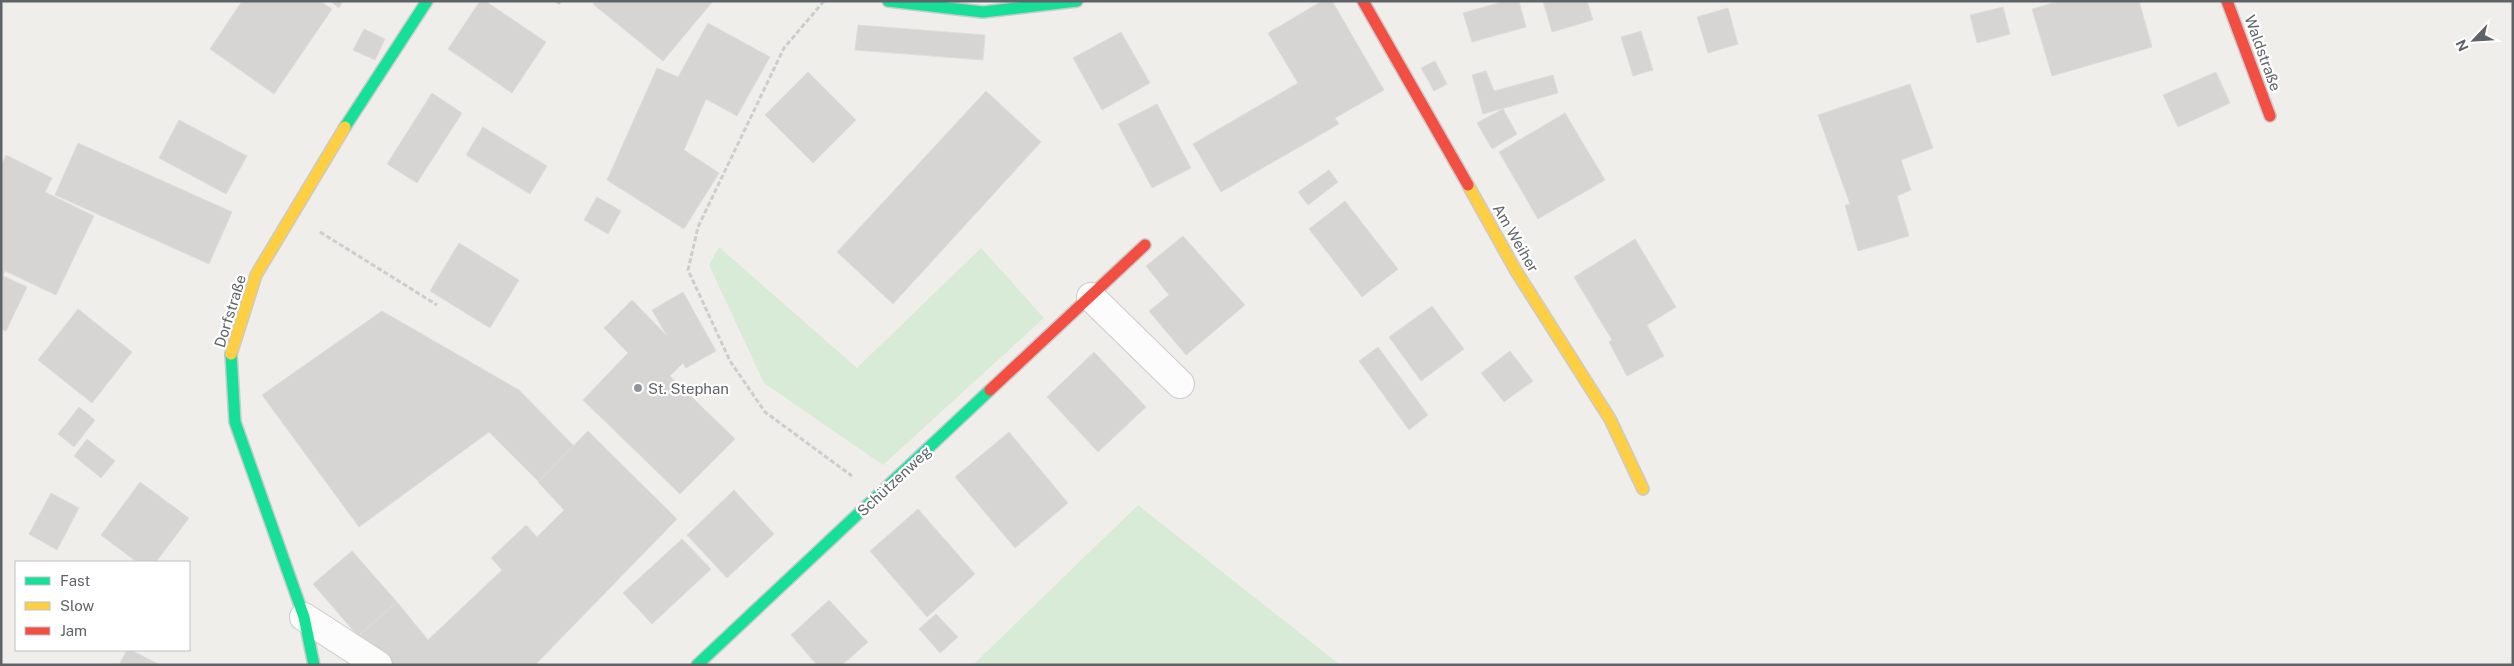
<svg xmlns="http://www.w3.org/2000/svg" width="2514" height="666" viewBox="0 0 2514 666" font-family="'Public Sans',sans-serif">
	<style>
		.green { fill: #d8ebd6 }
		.building { fill: #d6d5d3; stroke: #deddd9 }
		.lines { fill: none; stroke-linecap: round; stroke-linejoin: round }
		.street-casing { stroke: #cbcccc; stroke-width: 30 }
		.fast-casing { stroke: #cacacb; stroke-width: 14 }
		.slow-casing { stroke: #cacacb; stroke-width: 14 }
		.jam-casing { stroke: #cacacb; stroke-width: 14 }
		.path { stroke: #cacfcc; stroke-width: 3; stroke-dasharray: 5 2.5; stroke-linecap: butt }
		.street { stroke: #fdfcfc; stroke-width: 28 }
		.fast { stroke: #16e098; stroke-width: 11 }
		.slow { stroke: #ffcf43; stroke-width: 11 }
		.jam { stroke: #f24e42; stroke-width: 11 }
		.poi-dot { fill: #919496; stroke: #fff; stroke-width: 2 }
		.labels { text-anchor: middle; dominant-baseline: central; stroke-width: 4.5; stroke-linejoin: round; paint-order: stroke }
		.street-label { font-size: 15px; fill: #5f6368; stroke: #fff }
		.poi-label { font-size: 15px; fill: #5f6368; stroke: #fff; text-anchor: start }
	</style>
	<rect width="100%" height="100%" fill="#efeeea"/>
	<g class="green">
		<path d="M719 247 857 368 981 248 1044 318 883 465 764 383 709 265Z"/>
		<path d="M1138 505 1340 665H973Z"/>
	</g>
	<g class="building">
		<path d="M242 1H320L332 9 274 94 210 49Z"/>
		<path d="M330 1H343L339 8Z"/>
		<path d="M480 1H485L546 42 512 93 448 49Z"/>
		<path d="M595 1H713L663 61 593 4Z"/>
		<path d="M1322 1H1332L1384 90 1335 118 1339 124 1221 192 1193 144 1298 83 1268 33Z"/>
		<path d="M1505 1H1519L1526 27 1472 42 1463 13Z"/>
		<path d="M1543 1H1587L1593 20 1552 32Z"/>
		<path d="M2059 1H2139L2152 47 2052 76 2032 9Z"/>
		<path d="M2003 7 2010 34 1977 43 1970 15Z"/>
		<path d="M1728 8 1738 44 1708 53 1697 17Z"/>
		<path d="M708 23 770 57 737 116 706 99 684 150 719 173 684 229 607 180 657 68 678 77Z"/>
		<path d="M858 25 985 35 983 60 855 50Z"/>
		<path d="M364 29 385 39 375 60 353 50Z"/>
		<path d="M1641 31 1653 70 1633 76 1621 37Z"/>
		<path d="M1121 32 1150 83 1102 110 1073 58Z"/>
		<path d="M1435 61 1447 84 1434 91 1421 68Z"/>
		<path d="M1486 71 1494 91 1553 75 1558 93 1483 114 1472 75Z"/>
		<path d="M808 72 856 120 813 163 765 115Z"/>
		<path d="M2216 72 2230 103 2178 127 2163 95Z"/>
		<path d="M1910 84 1933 148 1901 160 1911 190 1897 196 1909 236 1858 251 1845 205 1850 204 1818 115Z"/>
		<path d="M986 91 1041 142 893 304 837 252Z"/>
		<path d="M432 93 462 113 417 183 387 164Z"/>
		<path d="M1157 104 1191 168 1152 188 1118 124Z"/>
		<path d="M1503 109 1517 134 1492 149 1477 123Z"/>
		<path d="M1565 113 1605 180 1538 219 1499 152Z"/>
		<path d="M179 120 247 156 226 194 159 158Z"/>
		<path d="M483 127 547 166 530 194 466 155Z"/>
		<path d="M78 143 232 212 209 264 55 195Z"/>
		<path d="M6 155 52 178 45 192 94 216 56 295 5 271 3 276 27 287 6 331 1 329V166Z"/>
		<path d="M1329 170 1338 182 1308 205 1298 192Z"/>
		<path d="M597 197 621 211 608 234 584 220Z"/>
		<path d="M1345 201 1398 269 1362 297 1309 229Z"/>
		<path d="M1183 236 1245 305 1186 355 1149 311 1169 295 1146 266Z"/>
		<path d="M1635 239 1676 307 1647 325 1664 356 1627 376 1609 342 1612 340 1574 277Z"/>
		<path d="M459 243 519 280 490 328 430 291Z"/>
		<path d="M683 292 716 351 686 368 683 363 670 376 735 439 680 494 583 400 628 353 604 328 632 300 667 336 652 310Z"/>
		<path d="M1432 306 1464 349 1421 381 1389 337Z"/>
		<path d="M78 309 132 352 92 403 38 360Z"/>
		<path d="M382 311 519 390 574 446 539 482 489 432 359 527 262 395Z"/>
		<path d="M1378 347 1428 415 1409 430 1359 361Z"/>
		<path d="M1510 351 1533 381 1504 402 1481 373Z"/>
		<path d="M1094 352 1146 407 1098 452 1047 397Z"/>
		<path d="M79 407 95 420 74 447 58 434Z"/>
		<path d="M588 431 677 519 535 665H393L358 636 397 602 428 640 502 570 491 558 526 525 537 537 564 510 538 482Z"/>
		<path d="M1009 432 1068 503 1015 548 955 477Z"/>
		<path d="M87 439 115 461 101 478 74 456Z"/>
		<path d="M140 482 189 518 156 562H137L101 535Z"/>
		<path d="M734 490 774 534 727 578 687 535Z"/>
		<path d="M51 493 79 508 57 550 29 534Z"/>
		<path d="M918 509 975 574 927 617 870 551Z"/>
		<path d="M682 539 711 569 652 624 623 593Z"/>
		<path d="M352 551 397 602 358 636 313 584Z"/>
		<path d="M829 600 868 642 842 665H817L791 635Z"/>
		<path d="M936 614 958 637 940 653 919 629Z"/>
		<path d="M127 650H131L160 665H119Z"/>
	</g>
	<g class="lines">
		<defs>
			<g id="street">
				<path d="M1091 297 1180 384"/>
				<path d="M304 617 378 665"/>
			</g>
			<g id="fast">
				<path d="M888 1 983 12 1077 1"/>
				<path d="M345 127 427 1"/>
				<path d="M231 354 235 422 304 617 314 665"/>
				<path d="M697 665 990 390"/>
			</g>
			<g id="slow">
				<path d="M1468 185 1516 271 1610 419 1643 489"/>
				<path d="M231 354 256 275 345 127"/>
			</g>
			<g id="jam">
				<path d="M1363 1 1468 185"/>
				<path d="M2227 1 2270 116"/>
				<path d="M990 390 1145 245"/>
			</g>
		</defs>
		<use href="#street" class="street-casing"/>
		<use href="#fast" class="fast-casing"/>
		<use href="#slow" class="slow-casing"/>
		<use href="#jam" class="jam-casing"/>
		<g class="path">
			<path d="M556 1 559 3 561 1"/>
			<path d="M824 1 784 48 698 227 688 270 730 361 765 412 852 476"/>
			<path d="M320 232 437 305"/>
		</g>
		<use href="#street" class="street"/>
		<use href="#fast" class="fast"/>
		<use href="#slow" class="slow"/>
		<use href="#jam" class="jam"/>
	</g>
	<circle class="poi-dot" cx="638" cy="388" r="5"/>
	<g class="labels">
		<g class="street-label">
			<text transform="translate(2263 53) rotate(70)">Waldstraße</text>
			<text transform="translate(1516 238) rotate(60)">Am Weiher</text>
			<text transform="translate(230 311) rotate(-73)">Dorfstraße</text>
			<text transform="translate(894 481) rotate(-43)">Schützenweg</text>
		</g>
		<g class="poi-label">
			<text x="648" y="388">St. Stephan</text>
		</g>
	</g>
	<rect width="2514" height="666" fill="none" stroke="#5f6368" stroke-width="5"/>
	<rect x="15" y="561" width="175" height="90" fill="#ffffff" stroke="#bfc1c3"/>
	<rect x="25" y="577" width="25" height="8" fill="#16e098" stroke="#bfc1c3"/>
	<text x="60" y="586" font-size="15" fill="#5f6368">Fast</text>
	<rect x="25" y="602" width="25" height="8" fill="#ffcf43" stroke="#bfc1c3"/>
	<text x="60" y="611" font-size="15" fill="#5f6368">Slow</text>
	<rect x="25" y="627" width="25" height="8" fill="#f24e42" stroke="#bfc1c3"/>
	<text x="60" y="636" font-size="15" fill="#5f6368">Jam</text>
	<g transform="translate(2474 40) rotate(245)" stroke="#ffffff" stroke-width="4" paint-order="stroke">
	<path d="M0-4L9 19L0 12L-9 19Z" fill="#5f6368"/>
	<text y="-8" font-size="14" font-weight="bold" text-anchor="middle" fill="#5f6368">N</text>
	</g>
</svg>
